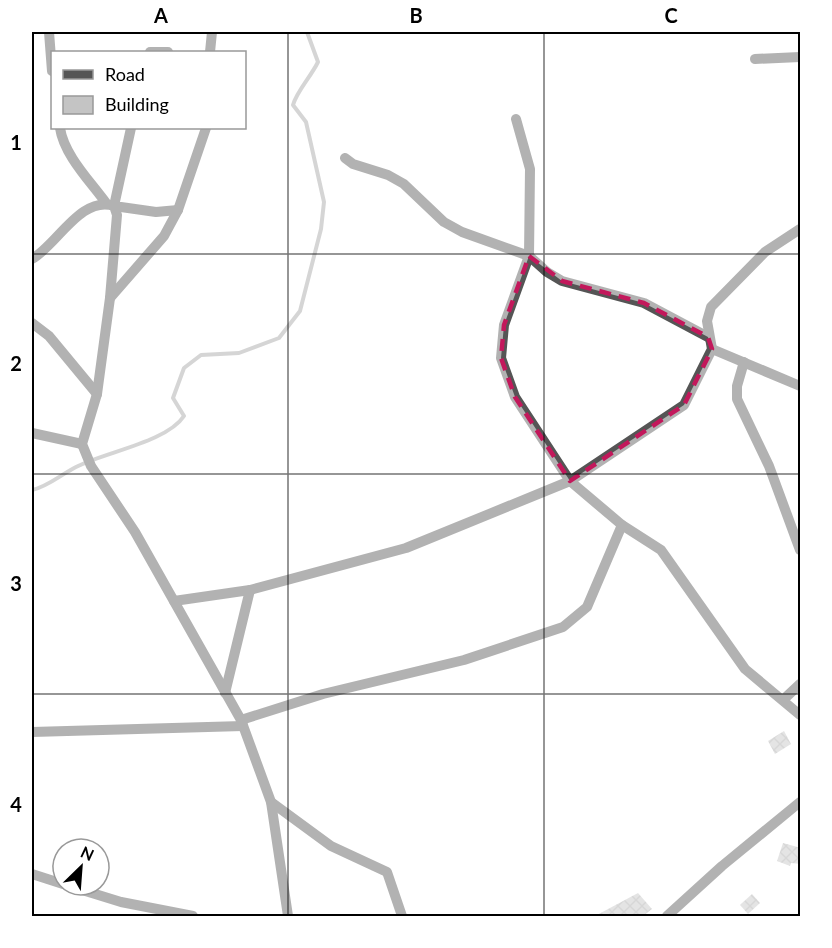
<svg xmlns="http://www.w3.org/2000/svg" width="832" height="948" viewBox="0 0 832 948" font-family="Lato,sans-serif">
	<style>
		.lines { fill: none; stroke-linecap: round; stroke-linejoin: round }
		.stream { stroke: #a3a3a3; stroke-width: 4 }
		.building { fill: url(#building-cross-hatch) }
		.minor { stroke: #555; stroke-width: 10 }
		.marked { fill: none; stroke: #c2185b; stroke-width: 4.5; stroke-dasharray: 12 8; stroke-linejoin: round }
		.grid { fill: none; stroke: #000; stroke-width: 1.5; stroke-opacity: 0.55 }
		.neatline { fill: none; stroke: #000; stroke-width: 2 }
		.grid-label { font-size: 20px; text-anchor: middle; font-weight: bold; fill: #000 }
	</style>
	<defs>
		<pattern id="building-cross-hatch" width="8" height="8" patternUnits="userSpaceOnUse" patternTransform="scale(1.5)"><rect width="8" height="8" fill="#c4c4c4"/><path d="M0 0l8 8M0 8l8-8" fill="none" stroke="#a7a7a7"/></pattern>
	</defs>
	<rect width="100%" height="100%" fill="#fff"/>
	<g class="lines">
		<path class="stream" d="M32 490C47 487 62 474 76 467 105 452 167 442 184 416L173 398 184 368 201 355 239 353 279 338 300 311 321 229 324 202 306 122 293 105C297 91 310 78 318 62L307 32"/>
	</g>
	<g class="building">
		<path d="M784 731 791 744 775 754 768 741Z"/>
		<path d="M783 843 801 848V864L791 863 790 866 777 861Z"/>
		<path d="M638 893 652 909 643 916H595Z"/>
		<path d="M752 894 760 903 748 914 740 905Z"/>
	</g>
	<g class="lines">
		<g class="minor">
			<path d="M49 32 52 71"/>
			<path d="M150 52H168"/>
			<path d="M210 52 212 32"/>
			<path d="M755 59 800 57"/>
			<path d="M60 128C64 155 90 181 106 203"/>
			<path d="M131 128 114 206 156 212 178 210"/>
			<path d="M345 158 353 164 388 175 404 184 444 222 462 232 529 256 547 272 562 281 644 303 708 337"/>
			<path d="M32 259C57 245 81 195 114 206L117 215 110 298 97 394 82 444 91 466 135 532 241 720 271 802 288 916"/>
			<path d="M110 298 164 236 178 210 206 128"/>
			<path d="M32 323 49 336 97 394"/>
			<path d="M712 349 800 386"/>
			<path d="M744 362 737 386V399L769 466 800 550"/>
			<path d="M32 433 82 444"/>
			<path d="M622 525 661 550 745 669 800 715"/>
			<path d="M174 601 250 590 406 548 570 481 684 405 712 349 707 321 711 307 765 252 800 229"/>
			<path d="M225 693 250 590"/>
			<path d="M784 699 800 684"/>
			<path d="M241 720 323 694 464 660 563 627 587 607 622 525 570 481 515 397 501 358 504 325 529 256 530 169 516 119"/>
			<path d="M32 732 243 726"/>
			<path d="M271 802 331 846 387 872 402 916"/>
			<path d="M32 874 63 884"/>
			<path d="M66 885 121 902 193 916"/>
			<path d="M667 916 722 866 800 802"/>
		</g>
	</g>
	<path d="M0 0H832V948H0ZM529 256 562 281 644 303 708 337 712 349 684 405 570 481 515 397 501 358 504 325Z" fill="#fff" fill-opacity=".55" fill-rule="evenodd"/>
	<path class="marked" d="M529 256 562 281 644 303 708 337 712 349 684 405 570 481 515 397 501 358 504 325Z"/>
	<path class="grid" d="M288 32V916M544 32V916M32 254H800M32 474H800M32 694H800"/>
	<rect width="832" height="948" fill="none" stroke="#ffffff" stroke-width="66"/>
	<rect x="51" y="51" width="195" height="78" fill="#ffffff" stroke="#999999" stroke-width="1.5"/>
	<rect x="63" y="70" width="30" height="9" fill="#555555" stroke="#999999" stroke-width="1.5"/>
	<text x="105" y="81" font-size="18" fill="#000000">Road</text>
	<rect x="63" y="96" width="30" height="18" fill="#c4c4c4" stroke="#999999" stroke-width="1.5"/>
	<text x="105" y="111" font-size="18" fill="#000000">Building</text>
	<g transform="translate(81 867) rotate(25)"><circle r="28" fill="#ffffff" stroke="#999999" stroke-width="1.5"/>
	<path d="M0-4.5L10 22L0 15L-10 22Z" fill="#000000"/>
	<text y="-9" font-size="16" font-weight="bold" text-anchor="middle" fill="#000000">N</text>
	</g>
	<rect x="33" y="33" width="766" height="882" class="neatline"/>
	<g class="grid-label">
		<text x="161" y="23">A</text>
		<text x="416" y="23">B</text>
		<text x="671" y="23">C</text>
		<text x="16" y="150">1</text>
		<text x="16" y="371">2</text>
		<text x="16" y="591">3</text>
		<text x="16" y="812">4</text>
	</g>
</svg>
